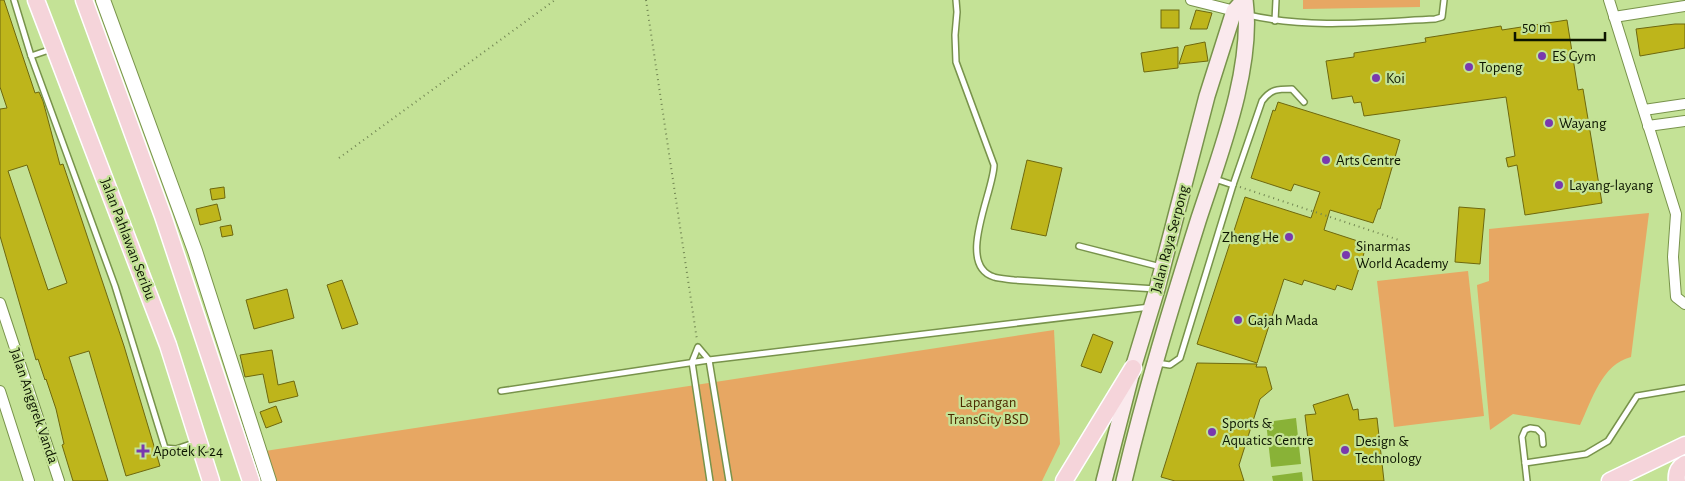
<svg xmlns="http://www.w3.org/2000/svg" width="1685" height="481" viewBox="0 0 1685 481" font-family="'Alegreya Sans',sans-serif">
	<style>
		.green { fill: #e7a763 }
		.water { fill: #89b237 }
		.building { fill: #beb51b; stroke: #6e680e; fill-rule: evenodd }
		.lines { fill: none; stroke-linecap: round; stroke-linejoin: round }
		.service-casing { stroke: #78934b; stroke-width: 8 }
		.minor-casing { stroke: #78934b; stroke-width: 12 }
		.tertiary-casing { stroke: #78934b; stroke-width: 16 }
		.secondary-casing { stroke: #78934b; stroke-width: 18 }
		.primary-casing { stroke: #fff; stroke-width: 19 }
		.path { stroke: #718552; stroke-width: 2; stroke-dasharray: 1 4; stroke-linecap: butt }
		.service { stroke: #fff; stroke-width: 5 }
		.minor { stroke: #fff; stroke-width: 10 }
		.tertiary { stroke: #fff; stroke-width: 14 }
		.secondary { stroke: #fae9ed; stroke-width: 15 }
		.primary { stroke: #f5d4da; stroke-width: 16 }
		.poi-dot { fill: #7939ae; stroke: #c4e296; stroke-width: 2 }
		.labels { text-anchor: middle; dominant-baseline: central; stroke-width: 4.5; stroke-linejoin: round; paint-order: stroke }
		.poi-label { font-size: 15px; fill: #0c1500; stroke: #c4e296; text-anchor: start }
		.street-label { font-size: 15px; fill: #0c1500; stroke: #c4e296 }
		.park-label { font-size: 15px; fill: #4d2b00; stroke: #c4e296 }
	</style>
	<rect width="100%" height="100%" fill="#c4e296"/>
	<g class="green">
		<path d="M1303 0H1420V7L1303 9Z"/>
		<path d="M1649 213 1631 357C1602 364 1592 400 1580 425L1513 414 1490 430 1477 285 1489 281V229Z"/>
		<path d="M1468 271 1484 416 1394 427 1377 281Z"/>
		<path d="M1054 330 1060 444 1042 481H274L265 451Z"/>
	</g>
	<g class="water">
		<path d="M1296 418 1301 464 1271 467 1266 422Z"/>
		<path d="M1302 472 1303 481H1273L1272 476Z"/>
	</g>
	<g class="building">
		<path d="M0 0H4L35 93 39 92 43 101 60 165 63 164 124 346 160 466 126 476 89 351 69 357 108 481H73L62 445 64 444 56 409 46 379 45 380 38 359 36 360 0 236V109L7 108 0 87ZM27 165 67 283 48 290 8 171Z"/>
		<rect x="1161" y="10" width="18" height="18"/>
		<path d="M1196 10 1212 13 1207 29H1190Z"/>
		<path d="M1567 20 1578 90 1583 89 1602 203 1525 215 1517 165 1508 167 1506 158 1515 156 1506 97 1364 116 1361 102 1354 103 1352 96 1332 99 1326 61 1354 57V53L1426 42 1425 38 1501 26 1502 30Z"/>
		<path d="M1675 24H1685V48L1640 56 1636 29Z"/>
		<path d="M1205 42 1208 61 1179 64 1185 46Z"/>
		<path d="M1178 47V68L1144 72 1141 53Z"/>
		<path d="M1278 102 1400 140 1380 209H1378L1373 223 1330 210 1324 230 1367 244 1352 290 1337 285 1335 290 1304 280 1302 285 1284 279 1257 363 1197 344 1245 197 1311 218 1320 192 1294 184 1291 191 1251 178 1273 110 1275 111Z"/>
		<path d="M1027 160 1062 168 1046 236 1011 229Z"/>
		<path d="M224 187 225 198 212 200 210 189Z"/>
		<path d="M217 204 221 220 200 225 196 209Z"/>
		<path d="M1459 207 1485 209 1480 264 1455 262Z"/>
		<path d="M231 225 233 235 222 237 220 227Z"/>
		<path d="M342 280 358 324 342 329 327 285Z"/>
		<path d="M287 289 294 318 254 329 246 300Z"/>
		<path d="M1093 334 1113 342 1101 373 1081 366Z"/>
		<path d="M272 350 278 385 294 381 298 396 269 403 263 374 245 377 240 355Z"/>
		<path d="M1197 363 1257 364 1256 367H1266L1272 389 1260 399 1239 465 1244 481H1175L1161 477Z"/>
		<path d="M1348 394 1353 410 1358 409 1359 420 1377 418 1384 481H1313L1305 415 1316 414 1313 405Z"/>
		<path d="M276 406 282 422 266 428 260 412Z"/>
	</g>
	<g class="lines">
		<defs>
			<g id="service">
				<path d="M14 0 31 56 115 286 165 448 176 449 197 442"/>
				<path d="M956 0 957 12 955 35 956 62 994 165C994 191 955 265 994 277 1000 279 1008 279 1014 280L1156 289"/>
				<path d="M1248 15C1310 29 1373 22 1435 19L1442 17 1444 0"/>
				<path d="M1275 21 1276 0"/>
				<path d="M31 56 52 49"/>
				<path d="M1233 185 1262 101C1271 89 1277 89 1292 89L1304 102"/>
				<path d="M1079 246 1161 267"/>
				<path d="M1157 363 1170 365 1180 358 1233 185 1215 179"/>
				<path d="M501 391 709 360 1150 307"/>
				<path d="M1525 463 1522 437 1525 430 1530 428 1537 429 1542 434 1543 444"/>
				<path d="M710 481 692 362 698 347 709 360 729 481"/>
				<path d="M1527 481 1525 463 1586 454 1608 441 1637 396 1685 388"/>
			</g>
			<g id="minor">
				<path d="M1191 0 1239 12"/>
				<path d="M1609 0 1676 214 1673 257 1676 297 1685 304"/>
				<path d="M1614 17 1685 6"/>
				<path d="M1644 110 1685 104"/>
				<path d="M1648 126 1685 121"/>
				<path d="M0 303 59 481"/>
				<path d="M0 391 29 481"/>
			</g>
			<path id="tertiary" d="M103 0 195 251 269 481"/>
			<g id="secondary">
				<path d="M1104 481 1133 368 1157 289 1207 96 1234 11 1244 0"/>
				<path d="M1124 481C1145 392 1172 304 1199 218 1220 154 1254 67 1245 0"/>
			</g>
			<g id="primary">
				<path d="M36 0 168 345 211 481"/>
				<path d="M84 0 163 216 251 481"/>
				<path d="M1064 481 1133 368"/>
				<path d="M1610 481 1685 445"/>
				<path d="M1677 481C1676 473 1678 468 1685 464"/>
			</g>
		</defs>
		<use href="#service" class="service-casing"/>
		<use href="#minor" class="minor-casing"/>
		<use href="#tertiary" class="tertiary-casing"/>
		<use href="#secondary" class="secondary-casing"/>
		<use href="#primary" class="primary-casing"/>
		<g class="path">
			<path d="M646 0 697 340"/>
			<path d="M339 158 555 0"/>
			<path d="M1240 187 1399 240"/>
		</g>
		<use href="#service" class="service"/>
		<use href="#minor" class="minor"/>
		<use href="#tertiary" class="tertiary"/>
		<use href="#secondary" class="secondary"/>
		<use href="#primary" class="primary"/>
	</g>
	<g class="poi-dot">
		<circle cx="1542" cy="56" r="5"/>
		<circle cx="1469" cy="67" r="5"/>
		<circle cx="1376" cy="78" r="5"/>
		<circle cx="1549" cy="123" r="5"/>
		<circle cx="1326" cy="160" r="5"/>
		<circle cx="1559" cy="185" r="5"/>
		<circle cx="1289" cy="237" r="5"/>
		<circle cx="1346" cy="255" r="5"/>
		<circle cx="1238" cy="320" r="5"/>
		<circle cx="1212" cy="432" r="5"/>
		<circle cx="1345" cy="450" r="5"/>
		<path d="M140.5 443.5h5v5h5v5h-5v5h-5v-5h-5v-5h5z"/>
	</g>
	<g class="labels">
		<g class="poi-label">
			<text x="1552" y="56">ES Gym</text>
			<text x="1479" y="67">Topeng</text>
			<text x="1386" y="78">Koi</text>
			<text x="1559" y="123">Wayang</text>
			<text x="1336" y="160">Arts Centre</text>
			<text x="1569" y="185">Layang-layang</text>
			<text x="1279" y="237" text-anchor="end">Zheng He</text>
			<text x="1356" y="246">Sinarmas<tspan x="1356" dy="17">World Academy</tspan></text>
			<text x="1248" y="320">Gajah Mada</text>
			<text x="1222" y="423">Sports &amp;<tspan x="1222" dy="17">Aquatics Centre</tspan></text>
			<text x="1355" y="441">Design &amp;<tspan x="1355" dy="17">Technology</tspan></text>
			<text x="153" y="451">Apotek K-24</text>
		</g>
		<g class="street-label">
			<text transform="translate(128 239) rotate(69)">Jalan Pahlawan Seribu</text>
			<text transform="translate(1170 239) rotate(-75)">Jalan Raya Serpong</text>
			<text transform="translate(34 406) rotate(71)">Jalan Anggrek Vanda</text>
		</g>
		<g class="park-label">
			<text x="988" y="402">Lapangan<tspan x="988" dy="17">TransCity BSD</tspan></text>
		</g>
	</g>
	<path d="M1515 32v8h90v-8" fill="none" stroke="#0c1500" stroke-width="2.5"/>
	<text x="1522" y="32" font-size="15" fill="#0c1500" stroke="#c4e296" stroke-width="4" paint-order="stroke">50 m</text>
</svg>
